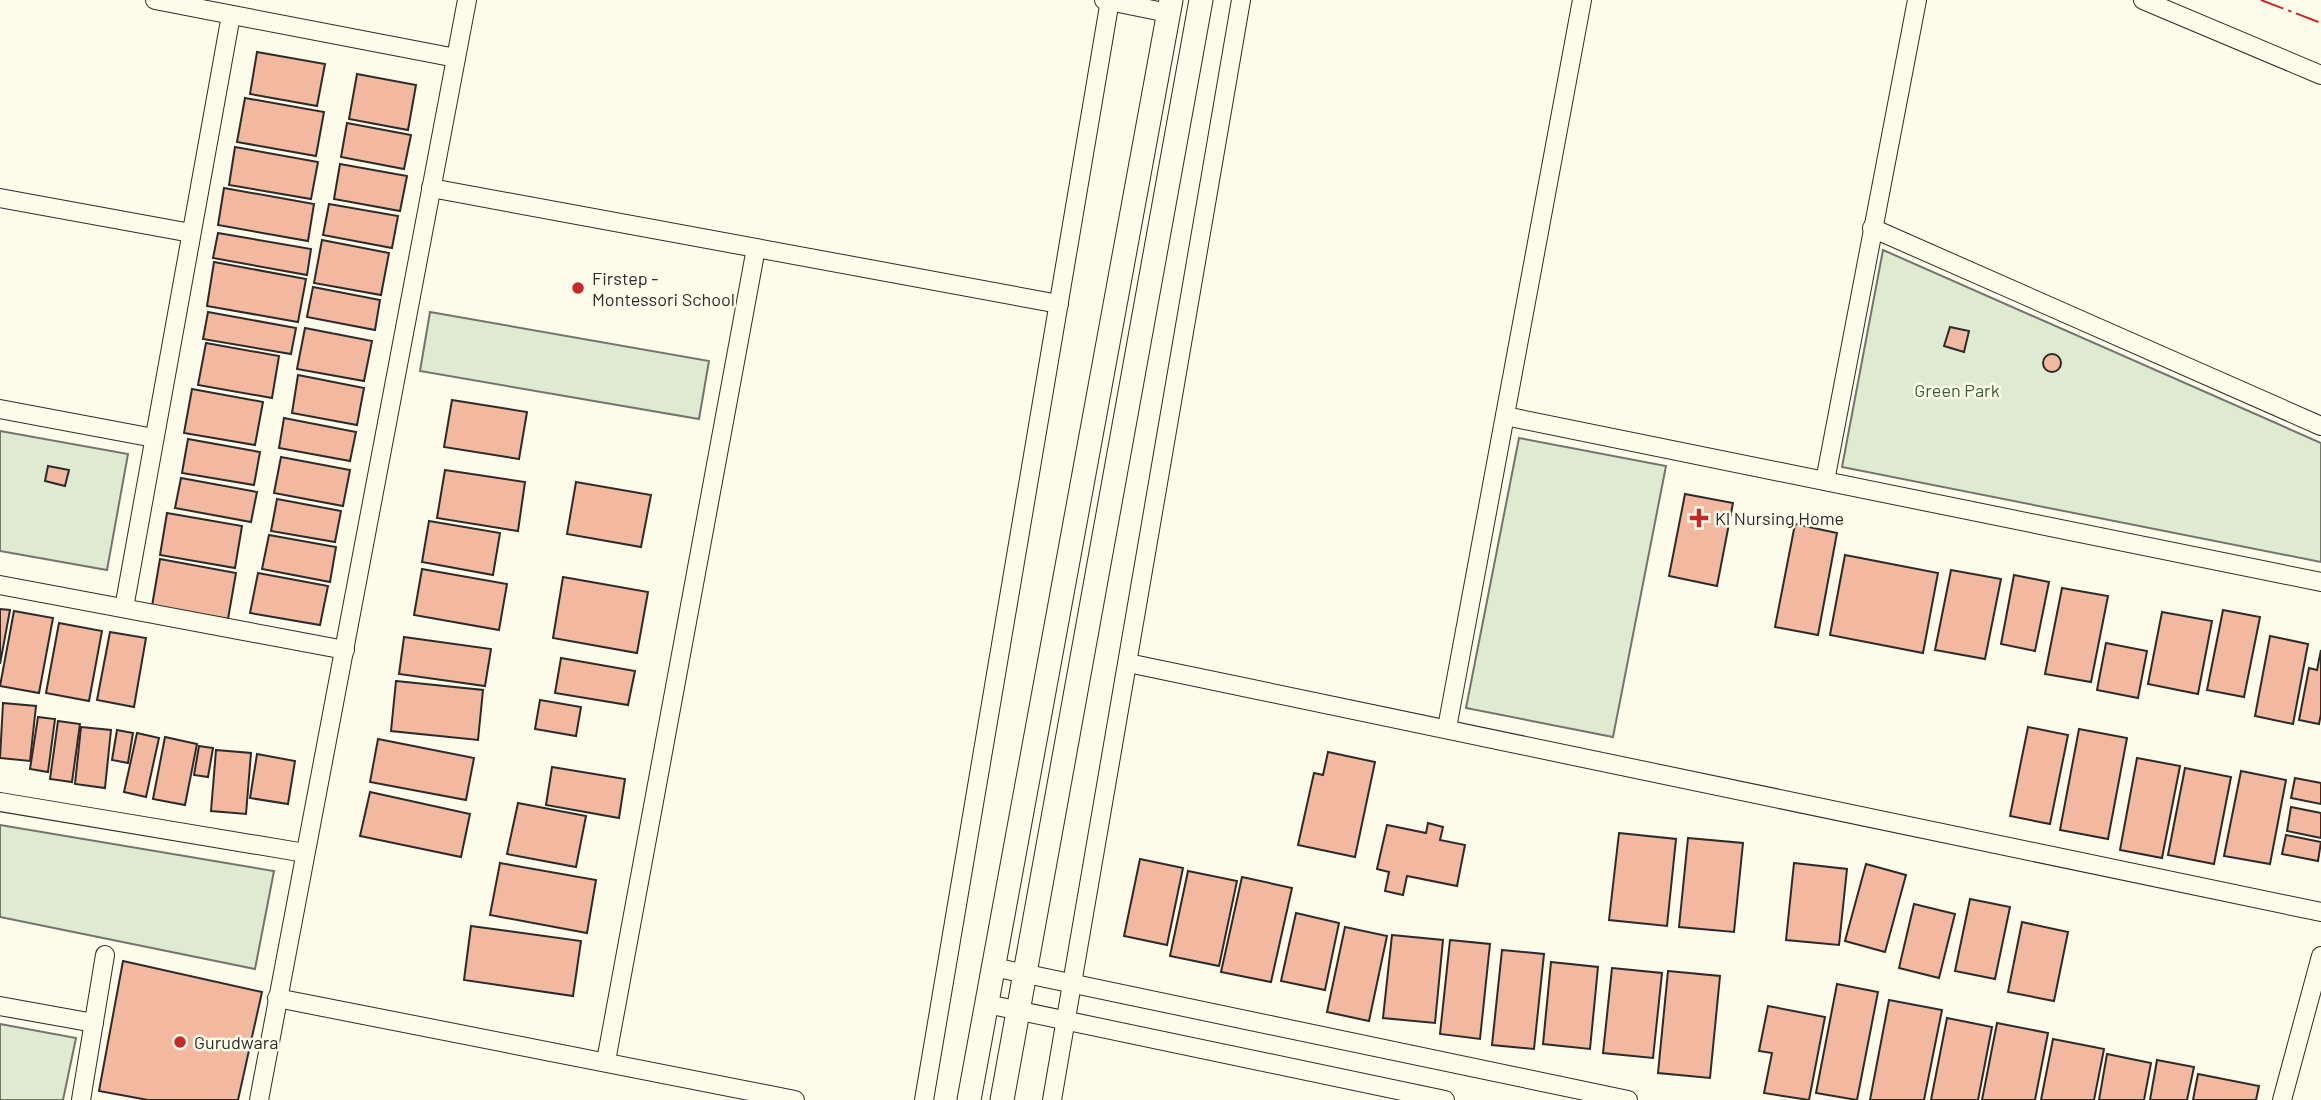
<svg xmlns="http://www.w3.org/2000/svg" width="2321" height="1100" viewBox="0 0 2321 1100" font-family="Barlow,sans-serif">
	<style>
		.green { fill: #deebd1; stroke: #74746e; stroke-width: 2 }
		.building { fill: #f2b8a0; stroke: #2b2b2b; stroke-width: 2 }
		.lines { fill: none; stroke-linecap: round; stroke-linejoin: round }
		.minor-casing { stroke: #2b2b2b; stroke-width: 20 }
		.tertiary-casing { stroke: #2b2b2b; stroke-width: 25 }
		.minor { stroke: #fdfbea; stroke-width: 18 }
		.tertiary { stroke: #fdfbea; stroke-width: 23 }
		.power { stroke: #c62828; stroke-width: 2; stroke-dasharray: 24 5 3.5 5; stroke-linecap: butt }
		.poi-dot { fill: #c62828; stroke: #fdfbea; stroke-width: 2.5 }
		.labels { text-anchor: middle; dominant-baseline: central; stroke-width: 5; stroke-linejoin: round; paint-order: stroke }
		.poi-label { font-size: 18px; fill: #2b2b2b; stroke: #fdfbea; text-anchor: start }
		.park-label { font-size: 18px; fill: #34623c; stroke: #fdfbea }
	</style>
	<rect width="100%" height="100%" fill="#fdfbea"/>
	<g class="green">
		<path d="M1883 250 2321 443V562L1842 467Z"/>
		<path d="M430 312 709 361 699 419 420 371Z"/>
		<path d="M0 431 128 454 107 570 0 551Z"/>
		<path d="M1519 438 1666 466 1613 737 1466 708Z"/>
		<path d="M0 825 274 871 255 969 0 917Z"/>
		<path d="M0 1024 76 1038 63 1100H0Z"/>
	</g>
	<g class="building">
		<path d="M257 52 325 64 317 106 250 94Z"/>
		<path d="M357 74 416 85 408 130 349 119Z"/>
		<path d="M245 98 324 112 316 156 237 142Z"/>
		<path d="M347 123 411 135 404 169 341 157Z"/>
		<path d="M235 147 318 162 311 199 229 185Z"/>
		<path d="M340 164 407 176 400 211 334 199Z"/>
		<path d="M224 188 314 204 308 241 218 225Z"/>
		<path d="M329 204 398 216 392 248 323 235Z"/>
		<path d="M218 233 311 249 307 275 213 258Z"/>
		<path d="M322 240 389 253 381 295 314 283Z"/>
		<path d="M214 262 306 279 298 322 207 306Z"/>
		<path d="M313 287 380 300 375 330 307 317Z"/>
		<path d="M208 312 296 328 291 354 203 339Z"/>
		<path d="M1950 327 1969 331 1964 352 1944 346Z"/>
		<path d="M305 328 372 341 364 381 297 369Z"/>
		<path d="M206 343 279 356 272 398 198 385Z"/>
		<circle cx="2052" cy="363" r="9"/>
		<path d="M298 375 364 388 357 425 292 413Z"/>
		<path d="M192 389 263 402 255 445 184 433Z"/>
		<path d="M452 400 527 412 519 459 444 447Z"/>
		<path d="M284 418 356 432 350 461 279 448Z"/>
		<path d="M188 439 260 452 254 485 182 473Z"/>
		<path d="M281 457 350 470 343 506 274 493Z"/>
		<path d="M48 466 69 470 65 486 45 481Z"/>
		<path d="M445 470 525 482 518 531 437 518Z"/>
		<path d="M181 478 257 492 251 522 175 508Z"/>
		<path d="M576 482 651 495 641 547 567 534Z"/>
		<path d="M1685 494 1733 503 1717 586 1669 576Z"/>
		<path d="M277 499 341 511 335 542 271 531Z"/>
		<path d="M167 513 242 526 235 568 160 555Z"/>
		<path d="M429 521 500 533 493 575 422 562Z"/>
		<path d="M1795 524 1837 533 1818 635 1775 627Z"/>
		<path d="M269 535 336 547 330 582 262 569Z"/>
		<path d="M1845 555 1938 573 1923 653 1830 635Z"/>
		<path d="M160 559 236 573 228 619 152 606Z"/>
		<path d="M422 569 507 584 499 630 414 615Z"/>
		<path d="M1951 570 2001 579 1985 659 1935 650Z"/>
		<path d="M258 573 328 586 320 625 250 613Z"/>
		<path d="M2014 575 2049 582 2035 651 2001 644Z"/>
		<path d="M563 577 648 592 637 653 553 638Z"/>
		<path d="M2062 588 2108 596 2091 682 2045 674Z"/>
		<path d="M0 609 10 610 0 664Z"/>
		<path d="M2223 610 2260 617 2244 697 2207 690Z"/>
		<path d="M14 611 53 618 39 693 0 686Z"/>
		<path d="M2162 612 2212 621 2198 694 2148 684Z"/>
		<path d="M59 623 102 631 89 701 46 693Z"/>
		<path d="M110 632 146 638 134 707 97 700Z"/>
		<path d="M2270 636 2308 644 2293 724 2255 716Z"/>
		<path d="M404 637 491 649 485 686 399 674Z"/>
		<path d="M2106 643 2147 651 2138 698 2097 690Z"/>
		<path d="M2321 650V714L2319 724 2299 720 2309 668 2317 670Z"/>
		<path d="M561 658 635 671 628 705 555 693Z"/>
		<path d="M396 681 483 690 478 740 391 731Z"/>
		<path d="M540 700 581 707 576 736 535 729Z"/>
		<path d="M3 703 36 706 30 761 0 758Z"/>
		<path d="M38 717 55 719 48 772 30 769Z"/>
		<path d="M58 721 80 724 72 782 50 779Z"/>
		<path d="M81 727 111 730 105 788 75 784Z"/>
		<path d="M2028 727 2068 735 2050 824 2010 816Z"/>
		<path d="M2079 729 2127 738 2108 839 2060 830Z"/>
		<path d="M117 730 133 733 128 763 112 760Z"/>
		<path d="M137 733 159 738 146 797 124 792Z"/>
		<path d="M165 737 197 744 185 805 153 799Z"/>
		<path d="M378 739 474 758 466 800 370 782Z"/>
		<path d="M199 746 213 748 208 777 194 775Z"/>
		<path d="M216 750 251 753 246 814 211 811Z"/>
		<path d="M1328 752 1375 762 1355 857 1298 845 1314 773 1323 775Z"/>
		<path d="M257 754 295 761 288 804 250 798Z"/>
		<path d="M2137 758 2180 766 2162 858 2120 850Z"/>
		<path d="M552 767 625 779 619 818 546 805Z"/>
		<path d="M2185 768 2231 777 2214 864 2168 855Z"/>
		<path d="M2241 771 2286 780 2270 864 2224 856Z"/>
		<path d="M2295 778 2321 783V804L2291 798Z"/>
		<path d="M370 792 470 814 461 857 360 836Z"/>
		<path d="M518 803 586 816 576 867 507 854Z"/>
		<path d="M2291 807 2321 813V838L2287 831Z"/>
		<path d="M1428 823 1443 827 1440 840 1465 845 1457 886 1407 876 1403 895 1385 891 1389 872 1377 869 1387 825 1426 833Z"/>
		<path d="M1619 833 1676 839 1667 926 1609 920Z"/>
		<path d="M2286 835 2321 842 2318 861 2282 854Z"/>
		<path d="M1688 838 1743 843 1734 932 1679 927Z"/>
		<path d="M1140 859 1183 868 1167 945 1124 936Z"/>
		<path d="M500 863 596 880 587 933 490 915Z"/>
		<path d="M1794 863 1847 869 1839 945 1786 940Z"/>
		<path d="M1866 864 1906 875 1885 952 1845 941Z"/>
		<path d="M1188 871 1237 881 1219 966 1170 956Z"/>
		<path d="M1242 877 1292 888 1271 982 1221 972Z"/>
		<path d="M1970 899 2010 907 1995 979 1955 971Z"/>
		<path d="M1914 904 1955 914 1939 978 1899 968Z"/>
		<path d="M1296 913 1339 923 1325 990 1281 981Z"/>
		<path d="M2022 922 2068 932 2054 1001 2008 992Z"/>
		<path d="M471 926 581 941 573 996 464 980Z"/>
		<path d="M1345 927 1387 936 1369 1021 1327 1012Z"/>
		<path d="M1392 935 1443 940 1435 1023 1383 1018Z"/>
		<path d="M1450 940 1490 944 1480 1039 1440 1034Z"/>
		<path d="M1502 950 1544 954 1534 1049 1492 1045Z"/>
		<path d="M123 961 262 992 238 1100H148L99 1091Z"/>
		<path d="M1551 962 1598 967 1590 1049 1543 1044Z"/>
		<path d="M1612 968 1662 973 1653 1058 1603 1053Z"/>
		<path d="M1668 971 1720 976 1710 1078 1658 1073Z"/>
		<path d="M1837 984 1878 992 1857 1100 1816 1093Z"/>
		<path d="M1889 1000 1942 1010 1924 1100H1870Z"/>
		<path d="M1768 1006 1825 1017 1809 1100 1764 1093 1772 1053 1759 1051Z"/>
		<path d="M1947 1018 1992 1027 1978 1100H1931Z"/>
		<path d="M1997 1023 2048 1033 2035 1100H1982Z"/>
		<path d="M2053 1039 2104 1049 2094 1100H2041Z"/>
		<path d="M2107 1054 2151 1063 2144 1100H2099Z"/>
		<path d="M2157 1060 2194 1067 2187 1100H2150Z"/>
		<path d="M2198 1074 2259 1086 2256 1100H2193Z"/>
	</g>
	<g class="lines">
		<defs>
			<g id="minor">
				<path d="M155 0 456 58"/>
				<path d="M1104 0 1168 13"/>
				<path d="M2143 0 2321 75"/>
				<path d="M431 188 1059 304"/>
				<path d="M0 198 191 233"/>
				<path d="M1872 228 2321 426"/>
				<path d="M0 409 154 438"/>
				<path d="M1505 416 2321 582"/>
				<path d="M1825 481 1917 0"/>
				<path d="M0 585 345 650"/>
				<path d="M124 608 231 15"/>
				<path d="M1128 663 2321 912"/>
				<path d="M1447 728 1582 0"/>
				<path d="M0 802 305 853"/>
				<path d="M993 967 1628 1100"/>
				<path d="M277 998 795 1100"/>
				<path d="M987 1004 1445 1100"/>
				<path d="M0 1006 94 1023"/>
				<path d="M606 1061 756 248"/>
				<path d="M81 1100 105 955"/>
				<path d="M259 1100 467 0"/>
				<path d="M924 1100 1110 0"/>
				<path d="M1052 1100 1241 0"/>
				<path d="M2282 1100 2321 956"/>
			</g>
			<g id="tertiary">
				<path d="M969 1100 1171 0"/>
				<path d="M1002 1100 1201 0"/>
			</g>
		</defs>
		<use href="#minor" class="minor-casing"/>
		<use href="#tertiary" class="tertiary-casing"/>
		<use href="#minor" class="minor"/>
		<use href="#tertiary" class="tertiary"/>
		<path class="power" d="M2261 0 2321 23"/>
	</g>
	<g class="poi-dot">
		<circle cx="578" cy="288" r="7"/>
		<path d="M1695.5 507.5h7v7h7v7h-7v7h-7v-7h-7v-7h7z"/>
		<circle cx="180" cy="1042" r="7"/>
	</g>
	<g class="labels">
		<g class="poi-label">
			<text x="592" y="278">Firstep -<tspan x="592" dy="21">Montessori School</tspan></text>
			<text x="1715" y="518">Kl Nursing Home</text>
			<text x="194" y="1042">Gurudwara</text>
		</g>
		<g class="park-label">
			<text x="1957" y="390">Green Park</text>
		</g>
	</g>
</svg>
